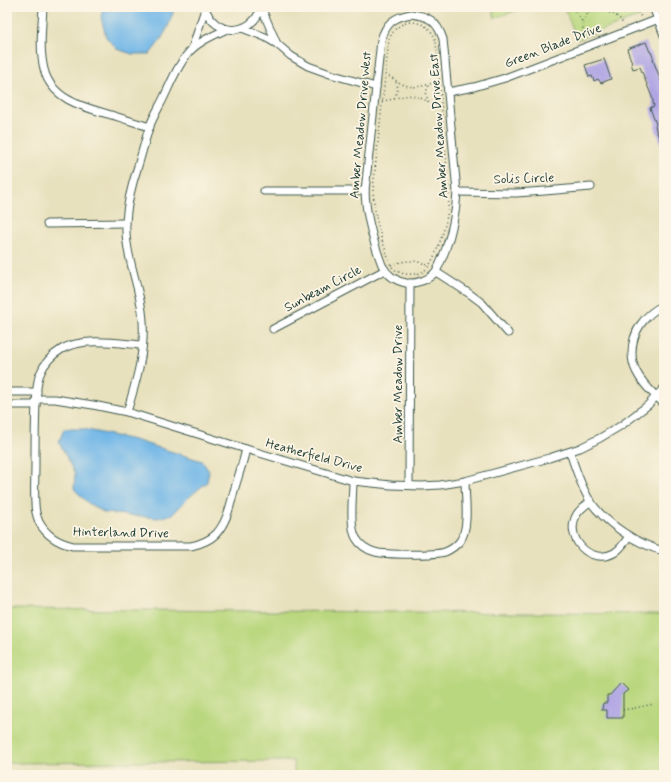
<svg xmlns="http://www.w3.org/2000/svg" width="671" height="782" viewBox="0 0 671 782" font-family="Mynerve,sans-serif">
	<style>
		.green { fill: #b9d77e; stroke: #6c8a59 }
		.water { fill: #6fb6e7; stroke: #477a8e }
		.building { fill: #afa4e4 }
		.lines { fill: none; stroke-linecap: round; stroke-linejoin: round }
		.street-casing { stroke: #3d5649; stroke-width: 9 }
		.path { stroke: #3d5649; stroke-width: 1.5; stroke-dasharray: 1 3; stroke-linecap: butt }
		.street { stroke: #fff; stroke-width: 7 }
		.labels { text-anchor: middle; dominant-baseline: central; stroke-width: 3.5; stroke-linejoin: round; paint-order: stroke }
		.street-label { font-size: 13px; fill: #1f3d34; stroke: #fcf5e5 }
	</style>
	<rect width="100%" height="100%" fill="#fcf5e5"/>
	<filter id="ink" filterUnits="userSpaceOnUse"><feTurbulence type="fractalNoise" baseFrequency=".025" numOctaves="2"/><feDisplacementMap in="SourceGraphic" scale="8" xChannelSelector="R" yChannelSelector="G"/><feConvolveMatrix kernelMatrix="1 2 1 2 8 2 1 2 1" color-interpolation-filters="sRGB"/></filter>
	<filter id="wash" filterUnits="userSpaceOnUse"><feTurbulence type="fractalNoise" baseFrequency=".012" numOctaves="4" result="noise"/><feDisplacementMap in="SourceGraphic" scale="16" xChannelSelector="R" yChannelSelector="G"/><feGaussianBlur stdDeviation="0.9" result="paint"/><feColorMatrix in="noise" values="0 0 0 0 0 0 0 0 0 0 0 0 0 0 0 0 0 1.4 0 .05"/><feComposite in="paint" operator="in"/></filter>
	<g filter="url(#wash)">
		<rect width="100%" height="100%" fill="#e8e1be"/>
		<g class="green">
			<path d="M492 7H525L495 18Z"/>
			<path d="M564 7H643L644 11 642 15 638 17 577 40Z"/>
			<path d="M7 609 664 614V775H294V761L7 763Z"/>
		</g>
		<g class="water">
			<path d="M103 7H175L168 27 160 41 150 54H132L117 49 106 37 101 17Z"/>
			<path d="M64 429H83L134 440 202 461 209 471 207 482 187 499 173 514 158 518 105 513 88 503 74 489 75 474 59 442Z"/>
		</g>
		<g id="blocks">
			<g class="building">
				<path d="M608 7H627L624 14Z"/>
				<path d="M646 42 650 52H651L654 60H653L663 86 664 88H662L664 95 663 148 656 130 655 125 656 124 650 108 654 106 652 97 640 67 633 69 631 63H632L627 49Z"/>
				<path d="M604 59 611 79 601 83 598 79 594 81 592 76 589 77 585 65Z"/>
				<path d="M621 683 628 690 623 694V718H607V710H602L603 703H607V695H610Z"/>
			</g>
		</g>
	</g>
	<g filter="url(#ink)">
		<use href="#blocks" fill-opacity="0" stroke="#3d5649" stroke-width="1"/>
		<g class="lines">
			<defs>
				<g id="street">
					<path d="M43 7C42 27 39 49 44 69 51 99 83 107 108 114 122 118 136 123 150 127"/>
					<path d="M205 7C213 37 253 37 261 7"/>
					<path d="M261 7 277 44"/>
					<path d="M653 7 664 35"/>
					<path d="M411 14C429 16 437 21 443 39L457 192C456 213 452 232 445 251 442 258 440 265 436 271 430 280 416 284 406 283 396 281 387 275 382 265 373 241 366 217 365 191L381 40C386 23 394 17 411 14Z"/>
					<path d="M242 28 265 37 277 44 291 56 308 66 330 74 376 87"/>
					<path d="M192 49 205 9"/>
					<path d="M448 92 474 87 505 78 664 17"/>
					<path d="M264 191H365"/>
					<path d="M457 192 516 193 545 191 591 187"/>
					<path d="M47 224 126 223"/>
					<path d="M436 272 470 294 482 303 508 333"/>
					<path d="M664 305C645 314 632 331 632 353 632 359 633 365 636 371 642 384 654 394 664 404"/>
					<path d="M273 329 385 270"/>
					<path d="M142 345C118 343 83 337 62 349 52 355 44 363 40 374 36 383 37 394 36 404 35 424 35 444 35 465 35 478 34 491 35 504 35 510 37 517 39 522 46 535 59 543 73 546H191C200 544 209 541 216 534 227 522 230 506 234 491 238 477 243 463 246 449"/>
					<path d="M7 392H37"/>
					<path d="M37 399H55L93 405 127 412 246 449 353 481 391 485 422 486 440 485 465 481 549 458 580 448 600 438 622 425 648 405 664 388"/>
					<path d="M7 405H36"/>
					<path d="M127 412C137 379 147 346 142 311 138 282 124 251 126 222 127 203 132 184 138 166 142 153 145 141 149 128 153 117 160 106 165 95 172 80 179 63 190 51 200 41 214 35 227 29"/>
					<path d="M570 452C575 468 581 486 590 501 605 523 638 545 664 551"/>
					<path d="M353 481C353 496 349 525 356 538 360 545 368 550 375 552 384 555 437 555 445 552 450 550 457 545 460 541 470 528 465 497 465 481"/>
					<path d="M409 485 410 283"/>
					<path d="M591 501C586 505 580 509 577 514 563 537 590 566 614 553 621 549 625 542 629 536"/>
				</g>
			</defs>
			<use href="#street" class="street-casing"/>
			<g class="path">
				<path d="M572 7C576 12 580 16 582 22 583 27 583 33 585 39"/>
				<path d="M582 7C588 10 593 16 598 7"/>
				<path d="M632 7 637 10 641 17"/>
				<path d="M598 8C608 13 618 13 623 24"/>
				<path d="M410 22C423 22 433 29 436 42L449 193C449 201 448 208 447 215 445 228 435 263 424 271 421 273 417 274 413 274 406 275 398 273 393 268 389 264 388 257 386 251 378 231 374 211 373 189L389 39C394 29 399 24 410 22Z"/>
				<path d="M583 22 589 11"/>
				<path d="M385 75C393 77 395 81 402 84 416 90 425 85 439 81"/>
				<path d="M394 98C397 93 399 88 396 82"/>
				<path d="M382 101C394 100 403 94 414 96 424 98 432 105 441 107"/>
				<path d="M428 102 426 92 429 85"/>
				<path d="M391 265C405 260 416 259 429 266"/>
				<path d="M623 710 635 708 654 704"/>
			</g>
			<use href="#street" class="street"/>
		</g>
	</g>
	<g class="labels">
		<g class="street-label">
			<text transform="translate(553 46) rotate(-21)">Green Blade Drive</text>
			<text transform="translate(361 125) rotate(-85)">Amber Meadow Drive West</text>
			<text transform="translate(439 126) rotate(-94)">Amber Meadow Drive East</text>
			<text transform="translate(524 179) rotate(-2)">Solis Circle</text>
			<text transform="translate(323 289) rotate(-28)">Sunbeam Circle</text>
			<text transform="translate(398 384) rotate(-90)">Amber Meadow Drive</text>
			<text transform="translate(314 456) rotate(15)">Heatherfield Drive</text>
			<text transform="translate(121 533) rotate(1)">Hinterland Drive</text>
		</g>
	</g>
	<rect width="671" height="782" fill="none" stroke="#fcf5e5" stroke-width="24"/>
</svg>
